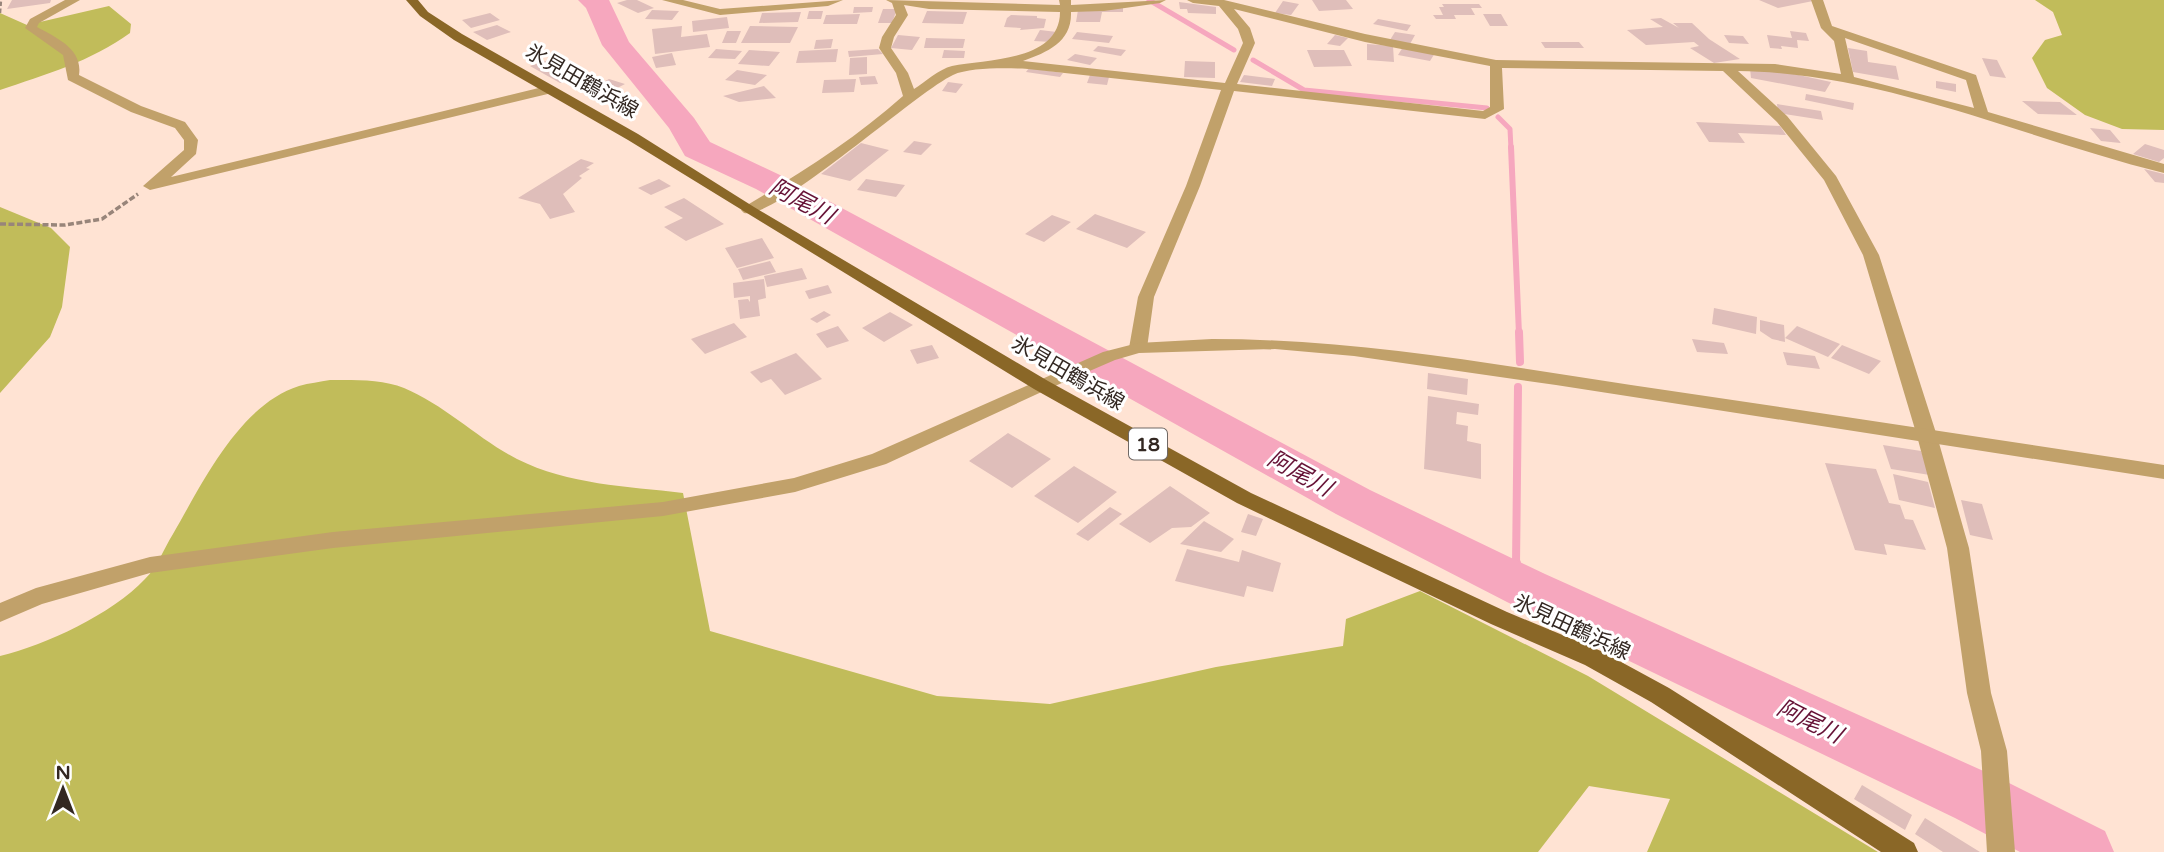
<svg xmlns="http://www.w3.org/2000/svg" width="2164" height="852" viewBox="0 0 2164 852" font-family="'Varela Round','Noto Sans JP',sans-serif">
<rect width="100%" height="100%" fill="#ffe3d3"/>
<!-- forest -->
<path fill="#c1bc5a" d="M2035 0H2164V130L2122 129 2085 115 2047 88 2032 58 2045 40 2062 35 2053 12Z
M109 6 131 24 130 33C92 61 44 75 0 90V13L27 25Z
M0 207 51 228 70 247 62 307 50 337 0 393Z
M330 380C354 380 382 379 404 388 445 405 478 439 517 459 569 485 626 486 683 493L710 631 937 696 1050 704 1216 667 1343 646 1346 619 1420 591 1588 676 1878 852H1647L1670 799 1589 786 1538 852H0V656C46 645 112 614 145 579 157 568 164 548 173 534 202 484 239 405 299 386 309 383 320 382 330 380Z"/>
<g fill="none" stroke-linecap="round" stroke-linejoin="round">
<!-- stream-far3 -->
<path stroke="#f6a7be" stroke-width="5" d="M1149 0 1234 50
M1253 60 1304 90 1487 108
M1498 117 1510 129 1511 149"/>
<!-- stream-far2 -->
<path stroke="#f6a7be" stroke-width="6" d="M1511 147 1519 334"/>
<!-- stream-far1 -->
<path stroke="#f6a7be" stroke-width="8" d="M1519 332 1520 362
M1516 565 1518 387"/>
<!-- stream -->
<path stroke="#f6a7be" stroke-width="10" d="M1516 583V563"/>
<!-- river -->
<path fill="#f6a7be" fill-rule="evenodd" d="M578 0H609L629 42 694 118 710 142 780 175 1370 490 1545 574 1999 778 2105 831 2114 852H2020L1955 818 1507 602 1336 514 756 189 685 156 669 128 602 45 586 8Z"/>
</g>
<!-- building -->
<path fill="#dfbeba" d="M12 0H51L50 3 7 9Z
M627 0H637L654 8 638 13 617 3Z
M1312 0H1346L1353 9 1319 11Z
M1759 0H1812L1813 1 1778 8Z
M1283 1 1299 4 1291 15 1275 13Z
M1179 2 1216 7V14L1188 13 1187 9H1180Z
M1442 4H1479L1482 8H1471L1475 15H1454L1456 19H1436L1433 15H1443L1439 7H1444Z
M1123 5V12H1102L1100 22H1076L1078 10Z
M854 7H873L872 12 853 13Z
M883 9H897L892 23H878Z
M652 10 679 11 672 20 645 19Z
M809 11H823L821 19H807Z
M927 11 967 12 963 24 922 23Z
M801 12 798 22 759 23 762 13Z
M490 13 500 20 471 28 462 20Z
M860 14 857 24H823L826 15Z
M1483 14H1501L1508 26H1490Z
M1011 15 1037 16V18L1046 19 1044 28 1020 30 1021 28 1004 27 1007 18Z
M727 17 729 28 693 32 692 21Z
M1661 18 1679 28 1673 23H1692L1709 39 1740 59 1714 63 1690 48 1699 46 1694 42 1646 45 1627 30 1663 27 1650 19Z
M1378 19 1411 25 1407 31 1373 24Z
M497 25 511 32 487 40 473 32Z
M682 26 681 37 707 34 710 47 655 54 652 29Z
M750 26 798 27 790 43H741Z
M1040 30 1057 32 1052 42 1034 41Z
M727 31H741L736 43H722Z
M1790 31 1806 33 1809 41 1797 40 1798 48 1781 46 1782 49 1770 48 1767 35 1792 38Z
M1077 32 1113 36 1109 43 1072 39Z
M1395 32 1415 35 1410 44 1390 40Z
M898 35 920 37 912 50 891 48Z
M1335 35 1348 38 1340 46 1327 44Z
M1724 35 1743 36 1749 44 1729 43Z
M926 38 965 39 963 48H924Z
M833 39 831 48 814 49 816 40Z
M1541 42H1579L1584 48H1545Z
M1367 44 1393 46 1394 62 1367 60Z
M1098 46 1126 50 1121 56 1093 51Z
M1403 47 1435 53 1430 61 1398 55Z
M1848 48 1867 51 1868 62 1896 66 1899 80 1853 72Z
M716 49 742 51 735 59 708 58Z
M838 49 836 62 796 63 799 51Z
M878 49 883 54 849 57 848 51Z
M749 50 780 52 769 66 738 64Z
M944 50 965 51 964 58H942Z
M1307 50H1344L1352 66 1314 67Z
M672 53 676 65 656 68 652 57Z
M1075 54 1097 58 1090 65 1067 60Z
M558 57 588 74 560 83 530 66Z
M867 57V74L849 75 850 58Z
M1982 58 1997 60 2006 78 1990 76Z
M1185 61 1215 62V78L1184 77Z
M1029 68 1063 73 1060 77 1026 72Z
M1750 68 1794 74 1831 82 1825 92 1751 78Z
M737 70 767 75 755 85 725 80Z
M1090 75 1109 77 1107 85 1087 83Z
M1244 75 1275 79 1272 86 1240 82Z
M875 76 878 84 861 85 859 77Z
M609 79 625 84 600 97 584 92Z
M856 79 854 92 822 93 824 80Z
M1936 81 1956 84V92L1936 88Z
M948 82 963 84 956 93 942 91Z
M764 86 776 98 739 102 723 96Z
M1806 94 1854 103 1853 110 1805 100Z
M2022 101 2060 102 2077 115 2038 114Z
M1777 104 1821 111 1823 120 1778 113Z
M1696 122 1780 126 1786 135 1738 133 1745 143 1709 142Z
M2090 128 2110 130 2121 143 2101 141Z
M914 141 932 144 921 155 903 152Z
M861 143 889 150 850 181 821 174Z
M2145 144 2164 150V158L2159 162 2133 154Z
M581 159 594 163 586 168 590 169 579 176 582 178 563 194 575 212 550 219 540 204 518 198Z
M2144 169 2164 174V183L2155 182Z
M659 179 671 186 651 195 638 188Z
M866 179 905 185 896 197 857 190Z
M684 198 724 224 686 241 664 227 683 218 664 207Z
M1095 214 1146 232 1127 248 1076 229Z
M1052 215 1071 222 1044 242 1025 234Z
M762 238 774 258 737 268 725 248Z
M770 261 776 272 743 280 738 269Z
M802 268 807 279 767 287 764 276Z
M764 279 766 298 758 300 760 316 740 319 738 300 748 299 750 302V296L734 298 733 283Z
M828 285 832 293 809 299 805 291Z
M1714 308 1757 317 1756 334 1712 324Z
M824 311 831 315 817 323 810 319Z
M890 312 913 325 884 342 862 328Z
M1760 320 1784 325 1785 342 1772 339 1760 331Z
M734 323 747 337 705 354 691 339Z
M838 326 849 341 827 348 816 334Z
M1797 326 1840 344 1828 357 1785 338Z
M1692 339 1724 343 1728 354 1697 352Z
M932 345 939 358 917 364 910 350Z
M1842 345 1881 361 1869 374 1831 358Z
M1783 352 1815 356 1820 369 1787 365Z
M796 353 822 379 785 395 771 379 761 383 750 372Z
M1428 373 1468 379 1467 395 1427 389Z
M1428 396 1479 404 1478 415 1457 412 1456 424 1468 426 1467 441 1481 444V479L1424 469Z
M1008 433 1051 459 1012 488 969 461Z
M1883 445 1921 451 1930 475 1891 469Z
M1825 463 1876 469 1889 503 1900 505 1905 519 1913 520 1926 550 1884 544 1887 555 1855 550Z
M1074 466 1117 492 1078 523 1034 496Z
M1893 474 1928 482 1935 508 1899 500Z
M1170 486 1210 513 1191 527 1172 528 1150 543 1119 524Z
M1961 500 1982 504 1993 540 1970 535Z
M1110 507 1122 514 1088 541 1076 534Z
M1248 514 1263 519 1256 536 1241 532Z
M1204 521 1234 539 1221 552 1180 544Z
M1187 549 1239 562 1242 550 1281 563 1273 592 1247 586 1244 597 1175 581Z
M1862 785 1912 815 1905 830 1854 799Z
M1925 818 1980 852H1943L1915 834Z"/>
<g fill="none" stroke-linecap="round" stroke-linejoin="round">
<!-- path-far1 -->
<path stroke="#98857a" stroke-width="2.5" stroke-dasharray="4.5 2.5" stroke-linecap="butt" d="M0 13 1 0"/>
<!-- path -->
<path stroke="#98857a" stroke-width="3.5" stroke-dasharray="6 2.5" stroke-linecap="butt" d="M0 224 65 225 102 219 138 194"/>
<!-- minor -->
<path fill="#c1a16a" fill-rule="evenodd" d="M65 0H80L39 23 37 27C57 38 83 49 79 75L141 106 185 122 198 140 196 154 171 177 551 85 557 89 556 92 150 190 143 186 184 150V140L175 128 131 112 68 80 63 55 25 28 30 19Z
M662 0H683L720 9 843 0 828 6 720 15Z
M886 0 1060 5 1059 0H1071V5L1166 0 1160 3 1104 11 1071 12C1072 42 1048 52 1023 61L1225 83 1243 43 1238 29 1219 6 1193 3 1187 0H1224L1365 34 1496 60 1775 64 1841 74 1834 41 1821 28 1811 0H1823L1832 26 1976 75 1988 112 2164 164V173C2023 138 1885 73 1738 71L1787 116 1836 176 1879 255 1937 436 1969 548 1991 693 2007 751 2015 852H1987L1981 751 1967 693 1947 548 1917 436 1863 255 1824 180 1777 122 1723 71 1502 68 1504 109 1485 119 1234 91 1200 186 1154 297 1147 348 1138 353 1129 348 1138 297 1186 186 1221 90 1028 69C1009 68 970 67 953 75 915 93 774 221 744 213L741 210 744 207C799 174 855 139 903 96L896 73 879 48 882 37 896 15 892 3ZM904 5 929 9 1060 12C1060 62 985 59 952 66 939 69 925 82 914 89L908 73 891 48 894 37 908 15ZM1234 9 1365 42 1490 66V107L1483 111 1237 84 1255 43 1250 28ZM1845 38 1966 80 1974 108 1854 77Z"/>
<!-- tertiary -->
<path fill="#c1a16a" fill-rule="evenodd" d="M1212 339C1353 339 1493 364 1631 385 1809 411 1986 438 2164 465V479L1556 385 1354 356 1275 349 1139 353 1115 360 1048 389 886 464 795 492 663 516 333 548 150 573 42 604 0 622V603L36 588 150 557 333 532 663 502 794 478 872 454 1103 352 1138 343Z"/>
<!-- primary -->
<path fill="#8a6727" fill-rule="evenodd" d="M406 0H418L428 12 462 34 638 134 754 207 1048 381 1251 493 1507 612 1601 651 1669 688 1914 843 1918 852H1881L1651 702 1585 665 1491 624 1237 503 1034 389 628 140 454 40 420 16Z"/>
</g>
<g text-anchor="middle" stroke-width="6" stroke-linejoin="round" paint-order="stroke">
<!-- shield labels -->
<rect fill="#fff" stroke="#706864" stroke-width="2" x="1129" y="428.5" width="38" height="31" rx="5"/>
<g font-size="19" font-weight="bold" fill="#332822">
<text x="1148" y="451">18</text>
</g>
<!-- street labels -->
<g font-size="21" fill="#332822" stroke="#fff">
<text transform="translate(582 81) rotate(30)" y="7">氷見田鶴浜線</text>
<text transform="translate(1068 373) rotate(30)" y="7">氷見田鶴浜線</text>
<text transform="translate(1572 627) rotate(25)" y="7">氷見田鶴浜線</text>
</g>
<!-- water labels -->
<g font-size="23" font-style="italic" fill="#661236" stroke="#fff">
<text transform="translate(802 201) rotate(28)" y="8">阿尾川</text>
<text transform="translate(1300 473) rotate(29)" y="8">阿尾川</text>
<text transform="translate(1810 721) rotate(26)" y="8">阿尾川</text>
</g>
</g>
<!-- north arrow -->
<g transform="translate(63 789)" stroke="#ffffff" stroke-width="5" paint-order="stroke">
<path d="M0-5L12 26L0 18L-12 26Z" fill="#332822"/>
<text y="-10" font-size="19" font-weight="bold" text-anchor="middle" fill="#332822">N</text>
</g>
</svg>
